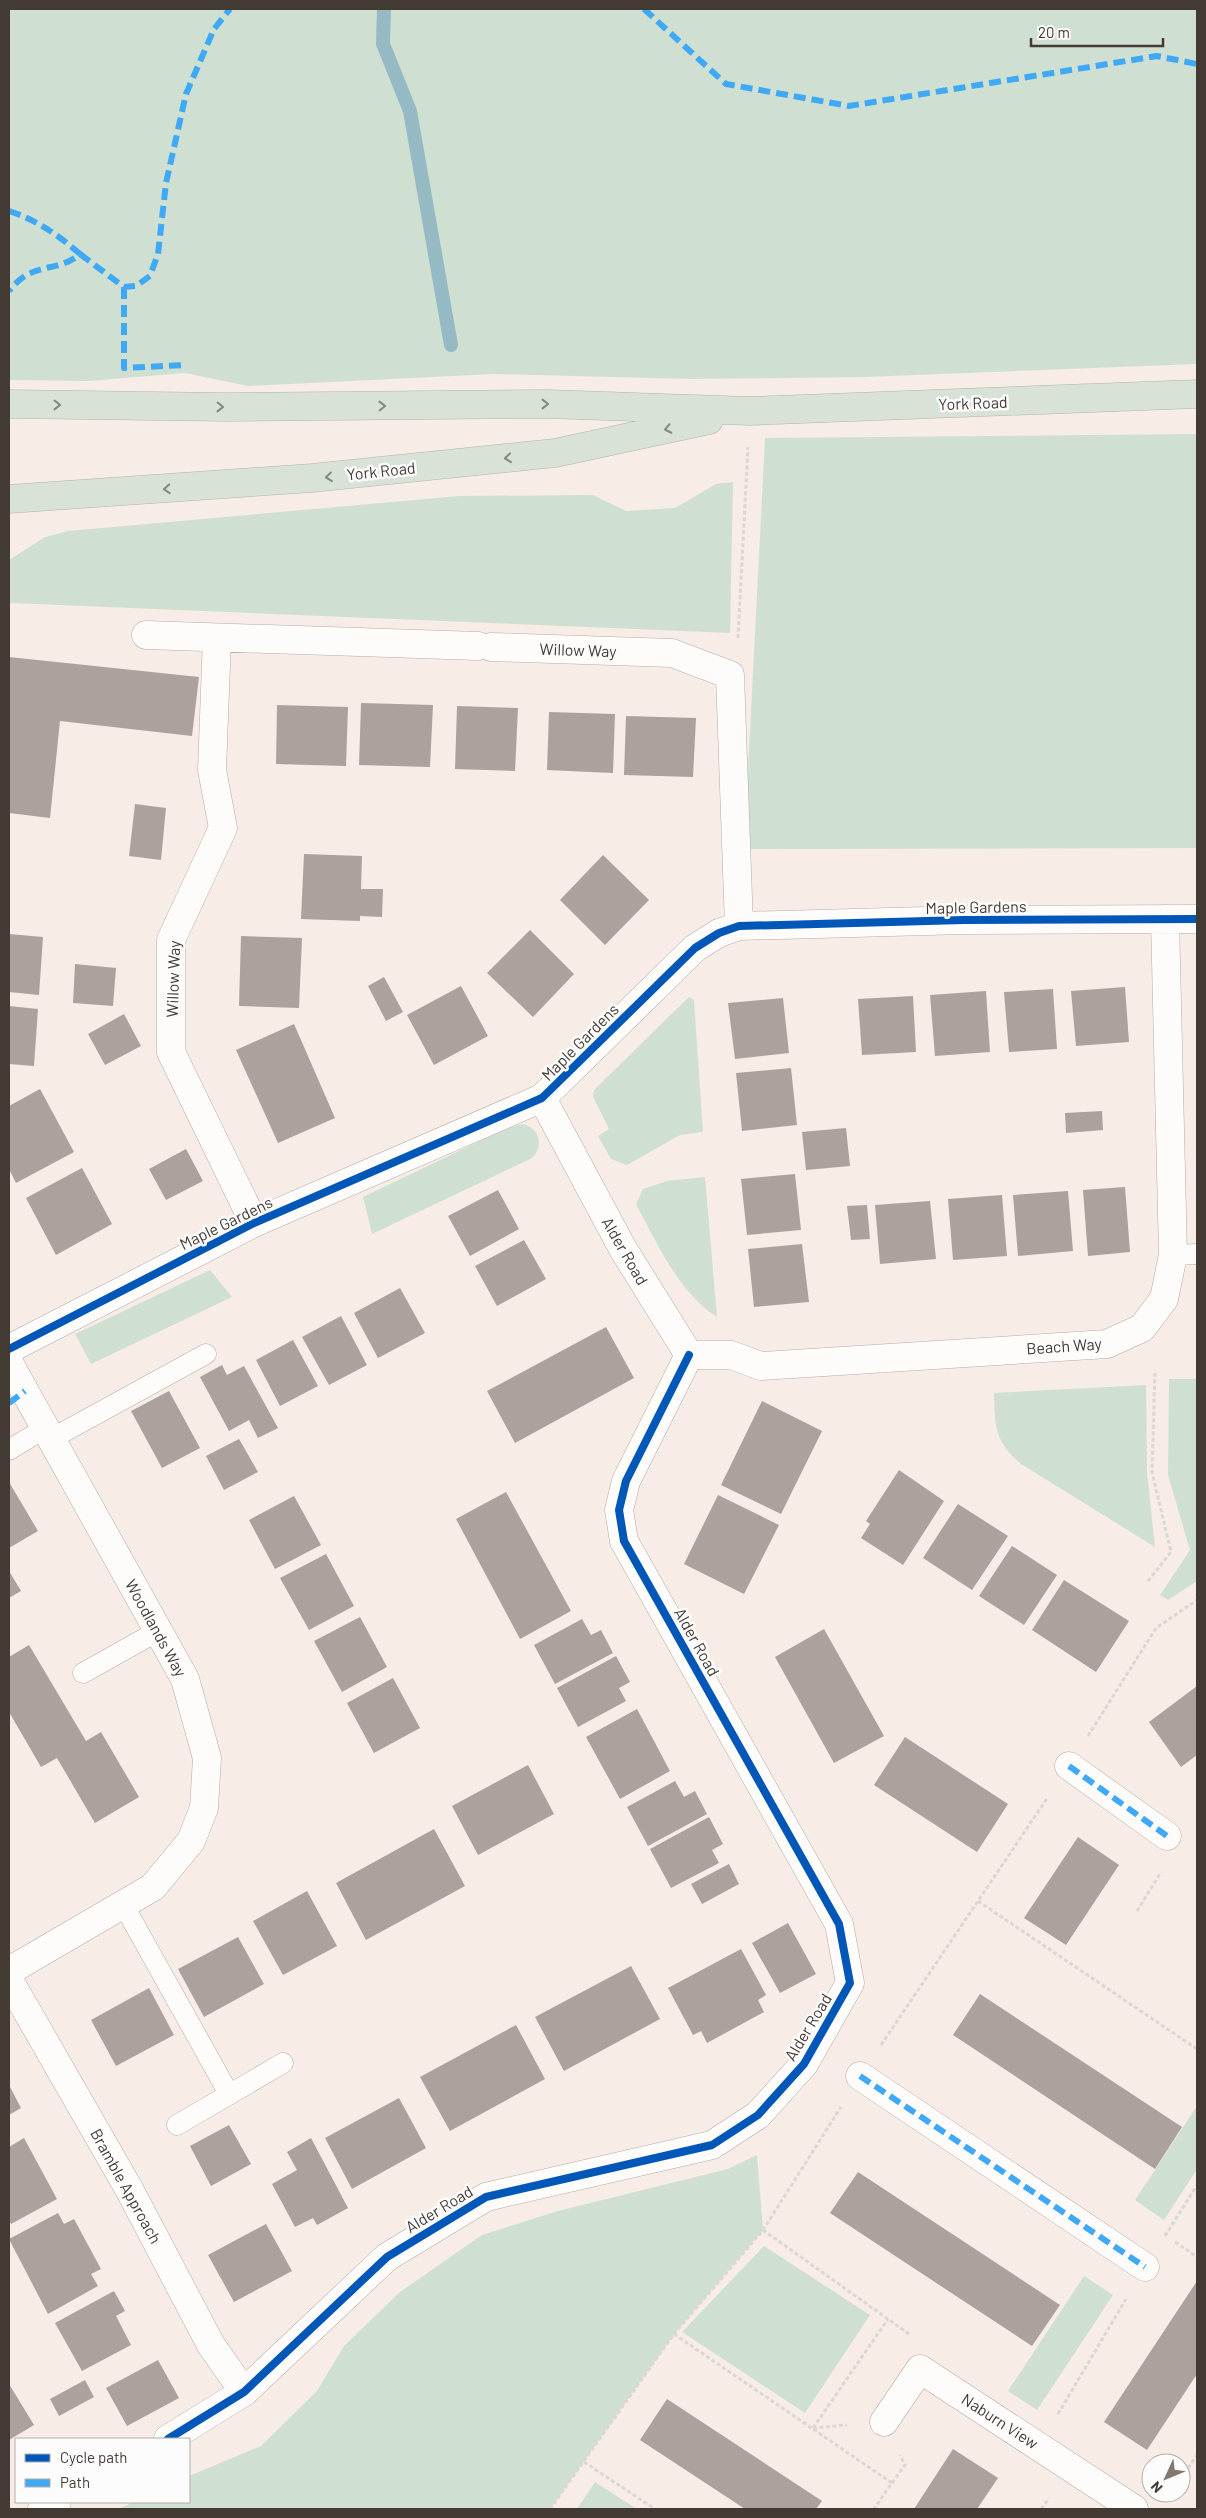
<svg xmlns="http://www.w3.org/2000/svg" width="1206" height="2518" viewBox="0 0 1206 2518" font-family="Barlow,sans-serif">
<rect width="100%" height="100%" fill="#f7ece6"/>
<!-- green -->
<path fill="#cfe0d2" d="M9 9H1197V364L865 377 690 379 494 374 248 386 185 373 89 381 9 380Z
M1197 434V848L744 849 765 438Z
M733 482 730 633 11 603 9 606V560L45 537 68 531 459 496 593 495 626 511 675 508 716 484Z
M689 997 694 1000 703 1132 680 1135 627 1165 611 1159 598 1136 609 1129 593 1097 594 1090Z
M523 1124C540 1128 544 1146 532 1158L372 1234 363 1197 507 1128Z
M705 1177 717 1317C679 1293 657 1243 636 1204L643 1189 667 1181Z
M210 1270 232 1297 91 1364 75 1334Z
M1169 1379H1197V1581L1168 1600 1160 1595 1190 1550 1168 1475Z
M1146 1385 1147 1472 1155 1547 1021 1464C994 1441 995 1426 994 1393Z
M1197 2106V2169L1164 2220 1135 2200Z
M757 2155 763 2230 674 2334 550 2509H118L134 2502H189V2476L261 2446 317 2391 344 2346 400 2292 482 2235 558 2211 728 2169Z
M764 2246 870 2315 805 2413 682 2332Z
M1084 2276 1113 2295 1037 2410 1008 2391Z
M595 2482 637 2509H577Z"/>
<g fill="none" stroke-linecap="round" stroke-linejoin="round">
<!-- stream -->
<path stroke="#95bac4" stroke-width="14" d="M384 9 383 44 410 111 451 345"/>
</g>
<!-- building -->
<path fill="#aba29d" d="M9 657 199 677 192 736 60 721 50 818 9 813Z
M361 703 433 705 430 767 359 765Z
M277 705 348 707 346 766 276 764Z
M457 706 518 708 515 771 455 769Z
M549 712 615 714 613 773 547 770Z
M626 716 696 718 693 777 624 775Z
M135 804 166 808 161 860 129 856Z
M304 854 362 856 361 889H383L382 917 360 916V921L301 919Z
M603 855 649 900 605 945 560 900Z
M530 930 574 974 533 1017 487 973Z
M9 934 43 937 39 995 9 992Z
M241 936 302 938 299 1008 239 1006Z
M75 964 116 968 113 1006 73 1003Z
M384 977 403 1012 386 1021 368 986Z
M461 986 488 1036 434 1065 407 1015Z
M1125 987 1129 1042 1076 1046 1071 991Z
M1053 989 1057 1049 1009 1052 1004 992Z
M986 991 990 1052 935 1056 930 995Z
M913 996 916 1052 862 1055 858 999Z
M783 998 789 1053 735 1059 728 1003Z
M9 1006 38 1009 34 1066 9 1064Z
M124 1014 141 1046 105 1065 88 1034Z
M294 1024 335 1118 278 1143 236 1050Z
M791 1068 797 1125 742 1131 736 1073Z
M40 1089 74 1152 16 1183 9 1169V1106Z
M1102 1111 1103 1130 1066 1133 1065 1113Z
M846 1128 850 1166 806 1170 802 1132Z
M186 1149 203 1181 166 1200 149 1169Z
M82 1168 112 1224 56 1255 26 1198Z
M795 1174 801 1230 747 1235 741 1179Z
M1125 1187 1130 1252 1088 1256 1083 1190Z
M498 1190 519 1229 470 1256 448 1216Z
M1068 1191 1073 1251 1018 1256 1013 1195Z
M1002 1195 1007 1256 953 1260 948 1199Z
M930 1201 936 1259 880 1264 875 1205Z
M867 1205 870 1239 851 1240 847 1206Z
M524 1240 546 1279 497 1306 475 1266Z
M802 1244 809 1302 754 1307 748 1249Z
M400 1288 425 1333 378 1358 354 1313Z
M341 1316 367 1365 329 1385 302 1337Z
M606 1327 634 1378 515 1443 487 1391Z
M293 1340 318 1386 280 1406 256 1360Z
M222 1365 227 1375 244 1366 278 1428 258 1438 249 1420 229 1431 200 1377Z
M169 1391 200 1448 162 1468 131 1411Z
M762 1401 822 1431 781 1514 721 1485Z
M239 1439 258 1472 224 1490 206 1456Z
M899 1470 944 1501 903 1565 861 1538 870 1524 866 1521Z
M9 1482 38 1531 9 1548Z
M506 1492 571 1611 520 1639 456 1519Z
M718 1495 779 1525 744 1594 684 1564Z
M294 1496 321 1545 275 1569 249 1520Z
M958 1504 1008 1536 972 1590 923 1558Z
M1012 1546 1057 1575 1024 1625 979 1596Z
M326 1554 354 1606 309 1630 280 1578Z
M9 1571 21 1591 9 1598Z
M1064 1580 1129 1621 1096 1672 1032 1630Z
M360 1617 387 1667 342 1692 314 1641Z
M582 1619 591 1635 601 1630 613 1653 555 1684 534 1645Z
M824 1629 884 1736 834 1763 775 1657Z
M29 1645 86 1741 101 1732 139 1797 95 1823 57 1758 41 1767 9 1712V1657Z
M616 1656 630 1682 619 1688 626 1701 578 1727 557 1688Z
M393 1678 420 1728 374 1753 347 1703Z
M1197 1686V1755L1181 1767 1149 1722Z
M637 1709 670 1771 620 1799 586 1737Z
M905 1737 1008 1804 977 1852 874 1785Z
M528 1765 554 1814 478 1855 452 1806Z
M675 1781 684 1797 695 1791 707 1814 648 1846 627 1807Z
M709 1817 723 1844 712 1850 719 1863 671 1888 650 1849Z
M434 1829 465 1886 366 1940 336 1883Z
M1078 1837 1119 1865 1066 1945 1024 1918Z
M729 1864 739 1884 702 1904 691 1884Z
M307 1891 337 1946 283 1975 253 1921Z
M788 1923 816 1974 780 1993 752 1943Z
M238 1937 264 1984 204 2017 178 1969Z
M741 1949 766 1995 758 2000 764 2012 707 2043 701 2031 693 2035 668 1988Z
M631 1966 660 2019 564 2071 535 2017Z
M149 1988 174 2035 116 2066 91 2020Z
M980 1994 1182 2127 1155 2169 953 2035Z
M516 2025 545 2079 450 2131 420 2077Z
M9 2085 21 2108 9 2115Z
M399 2098 426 2148 352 2189 325 2138Z
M229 2125 251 2164 211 2186 190 2146Z
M24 2138 57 2199 11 2224 9 2220V2147Z
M311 2138 348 2208 317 2225 313 2218 295 2227 272 2184 297 2170 287 2152Z
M858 2172 1060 2305 1032 2346 830 2213Z
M58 2213 64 2224 74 2219 101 2269 91 2274 98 2286 48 2314 9 2239Z
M266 2224 292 2271 234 2302 208 2255Z
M1197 2281V2374L1147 2450 1104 2422Z
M114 2291 125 2311 116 2316 131 2345 82 2371 55 2323Z
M158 2360 179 2398 127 2426 106 2388Z
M85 2380 94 2397 59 2416 50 2399Z
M9 2384 34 2425 9 2440Z
M667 2399 822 2501 816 2509H745L640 2440Z
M953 2449 998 2478 977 2509H914Z"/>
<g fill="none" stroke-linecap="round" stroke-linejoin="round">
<defs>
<path id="lane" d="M1173 1255 1197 1254
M51 1439 206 1354
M9 1450 45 1428
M83 1673 158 1631
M123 1904 229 2094
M177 2125 283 2063"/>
<path id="street" d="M146 635 478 646
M217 638 212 770 223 828 171 940V1052L254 1223
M491 647 672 653 730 675 739 926
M542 1098 623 1249 689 1355
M9 1349 254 1223 542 1098 695 948 719 933 739 926 964 920 1197 919
M689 1355H731L761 1366 1107 1344 1142 1328 1164 1299 1173 1255 1165 919
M9 1363 185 1679 207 1758 204 1808 191 1841 153 1887 9 1971
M1069 1766 1167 1836
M9 1980 129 2189 211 2345 244 2392
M860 2076 1145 2267
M884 2422 920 2369 1134 2509
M168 2439 244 2392 387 2257 486 2197 712 2145 758 2115 804 2064 850 1983 839 1924 624 1541 619 1510 626 1481 689 1355
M42 2509 57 2502"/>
<path id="highway" d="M9 404 225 407 548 404 750 411 1197 394
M9 499 312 478 555 453 709 420"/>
</defs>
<!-- lane casing -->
<use href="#lane" stroke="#b5aca6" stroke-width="21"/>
<!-- street casing -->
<use href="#street" stroke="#b5aca6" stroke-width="29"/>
<!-- highway casing -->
<use href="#highway" stroke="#aeb6a7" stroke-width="29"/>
<!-- path -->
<path stroke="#dad7d5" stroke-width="3" stroke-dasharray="4 2.5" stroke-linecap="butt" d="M738 638 748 447
M1148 1581 1171 1552 1152 1472 1155 1370
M1088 1736 1156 1628 1197 1600
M978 1901 1197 2049
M1137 1911 1161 1872
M881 2045 1048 1797
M763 2230 909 2334
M1165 2236 1197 2185
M1175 2242 1197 2257
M674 2334 892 2483 874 2509
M1058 2414 1126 2299
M813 2428 847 2425
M813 2428 888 2319
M584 2462 655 2509
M1181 2479 1197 2455
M892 2483 905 2465 900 2455
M169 2502 173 2509
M550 2509 674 2334 763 2230 841 2107
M1041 2509 1049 2498"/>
<!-- lane -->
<use href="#lane" stroke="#fefcfb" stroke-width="20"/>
<!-- street -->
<use href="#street" stroke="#fefcfb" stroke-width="28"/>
<!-- highway -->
<use href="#highway" stroke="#d8e2d7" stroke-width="28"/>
<!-- quiet -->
<path stroke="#3fa9f5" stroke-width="6" stroke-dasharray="12 6" stroke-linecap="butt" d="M644 9 726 84 849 106 1157 56 1197 64
M9 211C37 220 58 235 80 254 56 274 33 260 9 291
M80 254 124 287 136 286 150 276 158 254 166 183 186 94 214 29 230 9
M124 287V368L185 365
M9 1403 25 1391
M1069 1766 1167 1836
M860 2076 1145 2267"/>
<defs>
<path id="cycleway" d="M9 1349 254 1223 542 1098 695 948 719 933 739 926 964 920 1197 919
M168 2439 244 2392 387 2257 486 2197 712 2145 758 2115 804 2064 850 1983 839 1924 624 1541 619 1510 626 1481 689 1355"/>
</defs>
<!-- cycleway casing -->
<use href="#cycleway" stroke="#fcfcfc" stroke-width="11"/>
<!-- cycleway -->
<use href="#cycleway" stroke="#0057b8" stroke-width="8"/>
</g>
<!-- one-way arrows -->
<defs><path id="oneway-chevron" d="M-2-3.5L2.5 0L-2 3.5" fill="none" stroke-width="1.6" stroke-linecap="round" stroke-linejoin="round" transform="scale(1.25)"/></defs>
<g stroke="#86867d">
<use href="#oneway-chevron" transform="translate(545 404)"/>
<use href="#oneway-chevron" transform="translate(57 405) rotate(1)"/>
<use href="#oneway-chevron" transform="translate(382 406) rotate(-1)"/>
<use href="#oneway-chevron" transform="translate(220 407) rotate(1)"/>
<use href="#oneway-chevron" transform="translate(668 429) rotate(168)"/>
<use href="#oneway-chevron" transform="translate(508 458) rotate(174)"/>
<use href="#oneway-chevron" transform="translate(329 477) rotate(174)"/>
<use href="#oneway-chevron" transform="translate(167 489) rotate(176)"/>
</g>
<g text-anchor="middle" stroke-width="5" stroke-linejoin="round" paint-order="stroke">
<!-- street labels -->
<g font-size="16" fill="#433a34" stroke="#fcfcfc">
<text transform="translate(973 403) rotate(-2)" y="6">York Road</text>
<text transform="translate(381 471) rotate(-6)" y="6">York Road</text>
<text transform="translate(578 650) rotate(2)" y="6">Willow Way</text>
<text transform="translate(976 907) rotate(-1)" y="6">Maple Gardens</text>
<text transform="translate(173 979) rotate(-88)" y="6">Willow Way</text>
<text transform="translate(580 1042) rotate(-45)" y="6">Maple Gardens</text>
<text transform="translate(226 1223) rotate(-26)" y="6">Maple Gardens</text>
<text transform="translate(625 1251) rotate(60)" y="6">Alder Road</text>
<text transform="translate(1064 1346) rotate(-4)" y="6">Beach Way</text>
<text transform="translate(156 1628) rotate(61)" y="6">Woodlands Way</text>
<text transform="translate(697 1642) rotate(61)" y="6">Alder Road</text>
<text transform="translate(808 2027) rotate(-59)" y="6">Alder Road</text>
<text transform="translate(126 2186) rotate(61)" y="6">Bramble Approach</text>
<text transform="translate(439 2209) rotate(-31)" y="6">Alder Road</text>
<text transform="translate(1000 2421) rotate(33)" y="6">Naburn View</text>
</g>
</g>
<!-- border -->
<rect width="1206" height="2518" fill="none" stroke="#433a34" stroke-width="20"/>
<!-- legend -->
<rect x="15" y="2438" width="175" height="65" fill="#fcfcfc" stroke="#b2aeac"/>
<rect x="25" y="2454" width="25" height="8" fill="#0057b8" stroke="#b2aeac"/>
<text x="60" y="2463" font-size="15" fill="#433a34">Cycle path</text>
<rect x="25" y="2479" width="25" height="8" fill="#3fa9f5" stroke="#b2aeac"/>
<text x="60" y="2488" font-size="15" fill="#433a34">Path</text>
<!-- north arrow -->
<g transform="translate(1166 2478) rotate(226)"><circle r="24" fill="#fcfcfc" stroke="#b2aeac"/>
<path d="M0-4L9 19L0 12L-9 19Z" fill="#827872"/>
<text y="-8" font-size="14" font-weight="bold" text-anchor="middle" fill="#433a34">N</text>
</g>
<!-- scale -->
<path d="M1031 38v8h132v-8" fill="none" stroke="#433a34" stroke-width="2.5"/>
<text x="1038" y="38" font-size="15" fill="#433a34" stroke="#fcfcfc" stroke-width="4" paint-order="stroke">20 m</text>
</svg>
